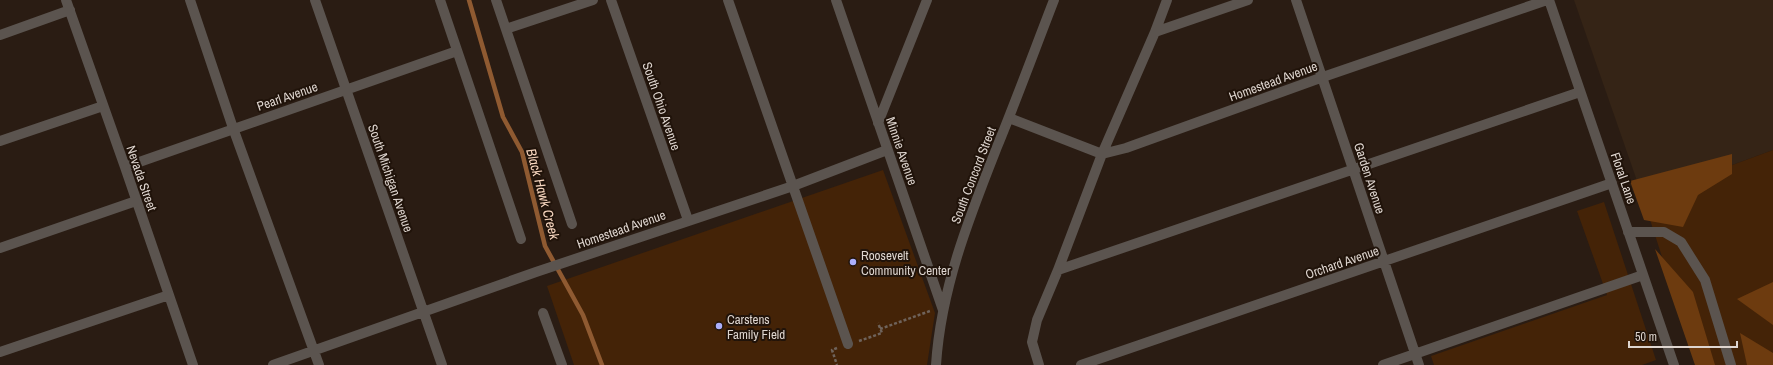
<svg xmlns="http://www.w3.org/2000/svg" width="1773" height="365" viewBox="0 0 1773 365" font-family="'Archivo Narrow',sans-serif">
<rect width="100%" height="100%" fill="#2a1c13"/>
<!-- built -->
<path fill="#352416" d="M1574 0H1773V150L1643 198Z"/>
<!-- green -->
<path fill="#442307" d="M1773 150V365H1697L1643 198Z
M883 170 935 313 927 365H574L547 286Z
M1604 202 1656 360 1642 365H1434L1431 356 1607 295 1577 211Z"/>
<!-- forest -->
<path fill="#6d3b0f" d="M1732 154V174L1698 195 1683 227 1644 220 1630 181Z
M1655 249 1693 292 1715 365H1695Z
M1773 282V325L1737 299Z
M1740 333 1773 353V365H1747Z"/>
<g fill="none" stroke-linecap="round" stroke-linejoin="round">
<!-- stream -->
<path stroke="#8f5a31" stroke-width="4.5" d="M469 0 503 117 522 152 545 246 583 315 602 365"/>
<!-- path -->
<path stroke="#6f635b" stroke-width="2.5" stroke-dasharray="3 2" stroke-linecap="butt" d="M880 329 930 311
M859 341 882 333 878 323
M837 348 832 350 837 365"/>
<!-- minor -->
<path stroke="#5b544f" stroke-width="10" d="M66 0 125 167 193 365
M190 0 233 128 319 365
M315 0 442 365
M440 0 521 239
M496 0 572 224
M611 0 688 220
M728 0 848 344
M836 0 943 310
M1296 0 1419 365
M1549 0 1674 365
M506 29 593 0
M1155 32 1248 0
M0 35 70 10
M1009 118 1102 154 1126 148 1323 77 1547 0
M878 123 927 0
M0 141 103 106
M125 167 457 51
M1628 232H1664L1681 242 1705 280 1731 365
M0 248 136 201
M1058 270 1102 154 1155 32 1167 0
M543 313 562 365
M0 352 169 295
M273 365 536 272 793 186 887 150
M936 365C941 288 969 218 997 147 1017 98 1035 49 1054 0
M1039 365 1032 342 1037 320 1058 270 1580 92
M1081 365 1612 183
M1383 365 1643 275"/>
</g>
<!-- markers -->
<g fill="#acaffb" stroke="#20130a" stroke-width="1.5">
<circle cx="853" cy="262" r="4"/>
<circle cx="719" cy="326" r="4"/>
</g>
<g text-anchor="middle" stroke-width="4" stroke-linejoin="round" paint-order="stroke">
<!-- street labels -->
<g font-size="13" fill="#ded5cf" stroke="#20130a">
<text transform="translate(1273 81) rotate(-20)" y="5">Homestead Avenue</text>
<text transform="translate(287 96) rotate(-19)" y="5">Pearl Avenue</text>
<text transform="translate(662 106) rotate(71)" y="5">South Ohio Avenue</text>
<text transform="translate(902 151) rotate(71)" y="5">Minnie Avenue</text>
<text transform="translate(973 175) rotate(-69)" y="5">South Concord Street</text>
<text transform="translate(142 178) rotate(71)" y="5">Nevada Street</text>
<text transform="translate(391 178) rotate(71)" y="5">South Michigan Avenue</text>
<text transform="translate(1370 178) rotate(72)" y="5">Garden Avenue</text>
<text transform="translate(1624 178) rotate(71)" y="5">Floral Lane</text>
<text transform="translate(621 229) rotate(-19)" y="5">Homestead Avenue</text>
<text transform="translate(1342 262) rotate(-19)" y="5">Orchard Avenue</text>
</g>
<!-- poi labels -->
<g font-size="13" fill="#ded5cf" stroke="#20130a" text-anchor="start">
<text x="861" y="260">Roosevelt<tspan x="861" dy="15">Community Center</tspan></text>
<text x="727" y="324">Carstens<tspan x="727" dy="15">Family Field</tspan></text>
</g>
<!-- water labels -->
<g font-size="14" font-style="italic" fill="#f6d5be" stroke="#20130a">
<text transform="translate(543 194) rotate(75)" y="5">Black Hawk Creek</text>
</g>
</g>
<!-- scale -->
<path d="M1629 341v6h108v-6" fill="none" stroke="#ded5cf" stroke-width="2"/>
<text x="1635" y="341" font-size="12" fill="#ded5cf" stroke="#20130a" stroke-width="3" paint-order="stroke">50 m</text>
</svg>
